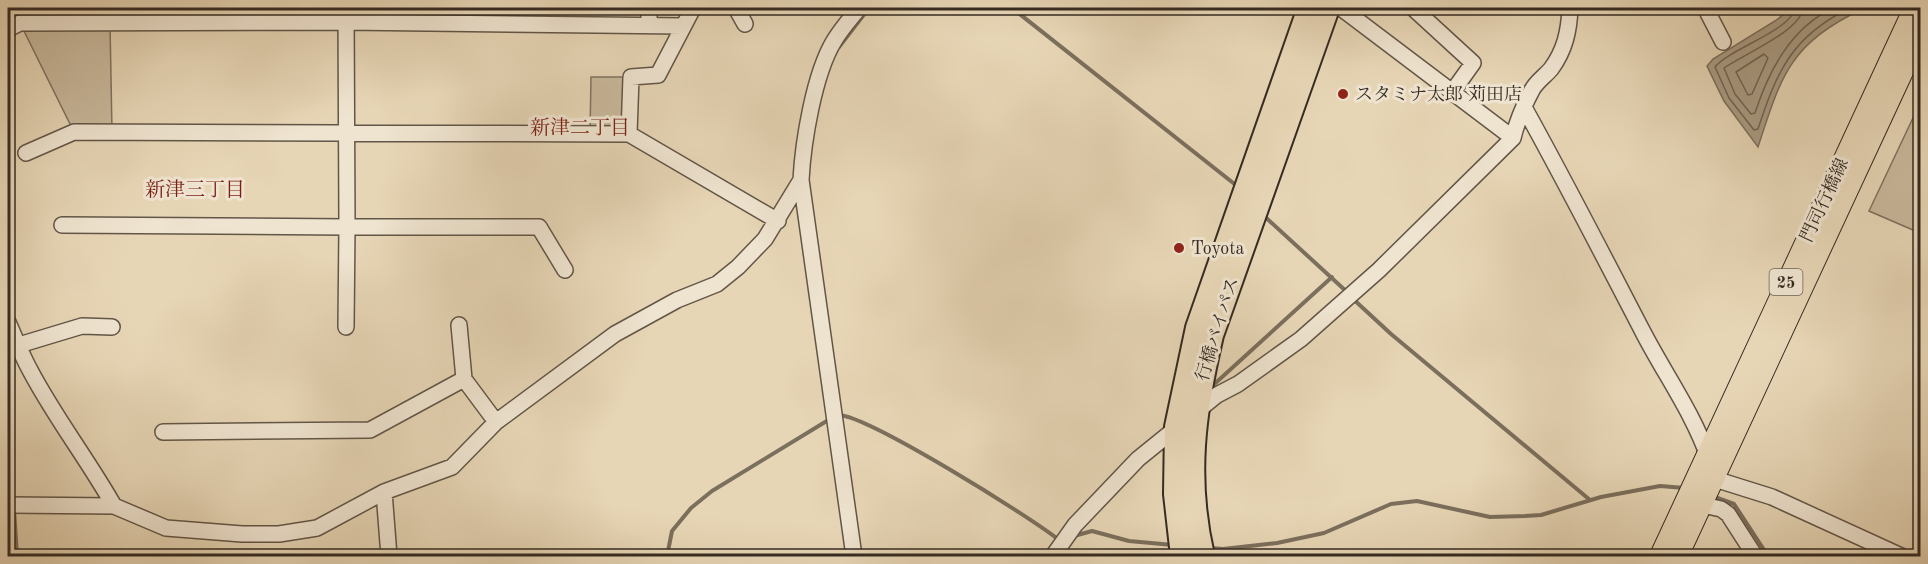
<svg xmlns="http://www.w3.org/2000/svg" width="1928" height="564" viewBox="0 0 1928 564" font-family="'Old Standard TT','Noto Serif JP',serif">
<rect width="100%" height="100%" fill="#e7d6b6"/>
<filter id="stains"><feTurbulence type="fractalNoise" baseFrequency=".00333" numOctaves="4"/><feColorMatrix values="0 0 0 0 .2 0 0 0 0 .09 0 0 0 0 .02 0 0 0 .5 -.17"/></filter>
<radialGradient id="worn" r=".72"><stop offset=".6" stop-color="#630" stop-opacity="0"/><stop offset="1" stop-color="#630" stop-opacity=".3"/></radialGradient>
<!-- green -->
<path fill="#c9b99d" stroke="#7f7260" stroke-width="1.5" d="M20 23H110L112 132H74Z
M591 77H631L629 134H590Z
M1920 103V233L1869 211Z"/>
<!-- water -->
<path fill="#aa9c84" stroke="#7b6f5d" stroke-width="1.5" d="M1792 8H1864C1790 44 1782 73 1758 147L1724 101 1707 66 1713 59 1775 21Z"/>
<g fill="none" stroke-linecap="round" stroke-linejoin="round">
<!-- shore -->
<path stroke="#706454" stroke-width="1.5" d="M1795 8C1792 30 1729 49 1715 67L1729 98 1754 130 1758 129C1777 71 1792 36 1850 8
M1803 8C1801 31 1742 55 1724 68L1735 94 1751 114 1755 113C1769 70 1791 28 1833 8
M1764 54 1768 58 1752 94 1748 95 1736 72Z"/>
<!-- stream -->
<path stroke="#7b6f5d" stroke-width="4" d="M1012 8 1237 186
M839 47 869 8
M1262 214 1347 292
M1352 298 1391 334 1590 500
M1210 388 1332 277
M839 415C870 417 1029 516 1059 540
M1712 496 1734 504 1768 556
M14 509 17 556
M1074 536 1092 531 1129 541 1173 545
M1210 548 1223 549 1277 543 1324 533 1391 504 1417 501 1490 517 1525 516 1541 515 1601 497 1660 486 1685 488
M215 555V556
M667 556 672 531 691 508 712 491 830 419"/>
<defs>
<path id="minor" d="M346 8 347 227H539L565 270
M736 8 745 24
M1341 8 1513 138
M1413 8 1473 63 1453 91
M1708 8V13L1723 42
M649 25V8
M8 29 20 23 346 22 683 26
M1525 109C1566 183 1605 259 1644 334 1666 376 1694 415 1709 459
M629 134 631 77 658 75 693 8
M26 153 74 132 629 134 778 221
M62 225 347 227 346 327
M8 322C15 338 22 356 31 372 56 419 88 460 114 506
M459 325 464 379 496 422
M10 345H19L82 326 112 327
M163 432 370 430 464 379
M1705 476 1772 497 1901 556
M384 492 389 556
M1694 503 1721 509 1728 514 1755 556
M8 505 114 506 166 528 242 534H279L317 528 384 492 452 467 496 422 615 334 677 300 717 284 738 267 765 239 801 180
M854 556 801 180C803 142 814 74 834 41 841 29 851 18 859 8
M1053 556 1075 525 1138 459 1217 395 1238 384 1301 339 1379 270 1513 138C1517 121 1524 105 1532 90 1536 82 1545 76 1551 69 1565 50 1569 31 1570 8"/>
<path id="major" d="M1660 556 1914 8
M1678 556 1920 35"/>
<path id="highway" d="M1182 556 1175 494 1176 427 1197 328 1309 8
M1203 556C1185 478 1194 412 1212 335L1328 8"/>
</defs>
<!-- minor casing -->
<use href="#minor" stroke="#625648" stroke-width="18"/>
<!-- major casing -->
<use href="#major" stroke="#352b23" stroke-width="22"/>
<!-- highway casing -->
<use href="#highway" stroke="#352b23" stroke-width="26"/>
<!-- minor -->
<use href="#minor" stroke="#efe4d0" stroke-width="15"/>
<!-- major -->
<use href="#major" stroke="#e7d6b6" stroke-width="20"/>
<!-- highway -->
<use href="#highway" stroke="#e7d6b6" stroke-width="22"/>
</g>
<!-- markers -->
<g fill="#8f2418" stroke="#efe4d0" stroke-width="2">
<circle cx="1343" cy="94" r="6"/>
<circle cx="1179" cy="248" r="6"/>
</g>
<g text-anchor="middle" stroke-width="6" stroke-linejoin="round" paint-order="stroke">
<!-- shield labels -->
<rect fill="#efe4d0" stroke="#6d6257" stroke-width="1.5" x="1769.5" y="269" width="33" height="26" rx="4.5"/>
<g font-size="16" font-weight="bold" fill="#352b23">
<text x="1786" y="288">25</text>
</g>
<!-- poi labels -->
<g font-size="18" fill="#352b23" stroke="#efe4d0" text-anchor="start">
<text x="1355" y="100">スタミナ太郎 苅田店</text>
<text x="1191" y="254">Toyota</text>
</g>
<!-- street labels -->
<g font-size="18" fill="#352b23" stroke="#efe4d0">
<text transform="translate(1824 200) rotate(-65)" y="6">門司行橋線</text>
<text transform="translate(1217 329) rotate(-73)" y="6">行橋バイパス</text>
</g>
<!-- neighbourhood labels -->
<g font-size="20" fill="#7a1f14" stroke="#efe4d0">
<text x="580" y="134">新津二丁目</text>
<text x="195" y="196">新津三丁目</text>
</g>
</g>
<!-- margin -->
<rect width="1928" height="564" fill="none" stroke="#e7d6b6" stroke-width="30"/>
<rect x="9" y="9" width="1910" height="546" fill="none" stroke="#352b23" stroke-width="3"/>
<rect x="15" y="15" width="1898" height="534" fill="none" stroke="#352b23" stroke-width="1.5"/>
<rect width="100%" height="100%" filter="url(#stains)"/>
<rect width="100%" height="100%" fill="url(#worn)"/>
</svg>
